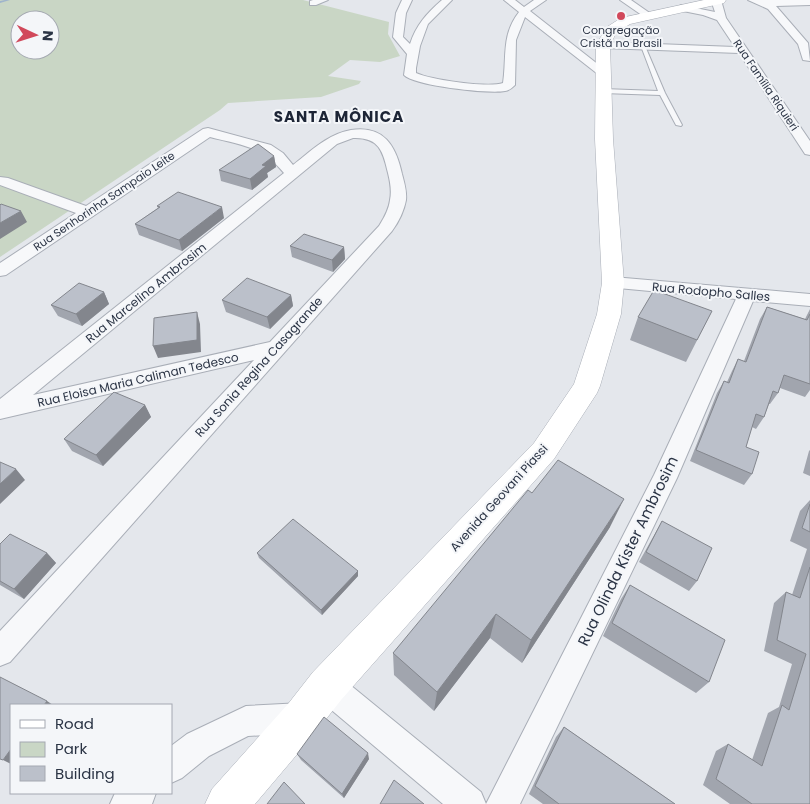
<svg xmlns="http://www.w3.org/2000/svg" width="810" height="804" viewBox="0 0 810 804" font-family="Poppins,sans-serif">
<rect width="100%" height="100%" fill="#e4e7ec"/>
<!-- green -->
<path fill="#c9d6c5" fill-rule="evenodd" d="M0 0H303L389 22 388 34 400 56 380 62 350 60 328 76 361 81 359 84 321 97 228 103 220 110 0 257ZM20 20H50V50H20Z"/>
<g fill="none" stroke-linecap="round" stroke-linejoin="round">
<!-- stream -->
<path fill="#9fb4cc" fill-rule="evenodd" d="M5 0H10L0 3V1Z"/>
<defs>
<path id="service" d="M643 45 645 46 665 93 682 125 681 126 676 125 660 95 603 93 600 91 603 89 658 91 641 46Z"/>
<path id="minor" d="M313 0H328L316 5H310V1Z
M402 0H412L406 13 403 37 410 44C416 25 427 13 442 0H452L428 24 420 46 416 68V73C431 80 488 88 503 83 507 57 501 35 519 12L504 0H515L524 7 534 0H546L530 11 609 73 607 75H599L525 17 516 40 515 85C512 88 510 90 505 91 489 94 415 86 404 75L407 54 393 37 396 13Z
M620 0H631L654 16 652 18H646Z
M711 0H721L726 18 810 141V155L805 154 739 53 603 48 598 45 603 42 735 47 717 20 703 15 678 10 676 8 681 5 715 12Z
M748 0H810V5L776 6 808 43 810 61 803 60 798 44 768 9Z
M208 128 271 145 283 153 293 165C311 151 328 134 351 130 384 125 396 146 402 174 404 182 407 191 406 200 404 211 398 223 392 231L10 662 0 666V631L254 360 0 419V399L284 173C262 146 241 145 210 137L6 275 0 276V263L76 213 0 185V177L8 178 86 206 203 129ZM353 138C379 137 383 151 388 173 390 181 392 191 390 200 389 209 384 218 379 226L270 342 33 395 337 144Z
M613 277 810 294V306L753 301 677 478 520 804H486L654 475 736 299 607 287 604 283 607 279Z
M327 671 338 675 481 792 486 804H443L316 697 312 686 316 675Z
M302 703 313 707 317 718 313 729 302 733 248 736 209 756 182 778 171 783V746L187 734 246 706Z
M115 793H156L152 804H110Z"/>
<path id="secondary" d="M704 0H726L724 3 630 24 616 33 610 45 613 139 624 283 621 314 600 386 597 393 554 459 341 700 316 732 255 804H205L212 789 288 704 313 672 534 443 574 384 597 314 602 283 595 139 596 45 607 27 621 18Z"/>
</defs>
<!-- service casing -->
<use href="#service" stroke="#a9aeb7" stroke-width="2"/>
<!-- minor casing -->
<use href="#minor" stroke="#a9aeb7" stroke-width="2"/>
<!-- secondary casing -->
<use href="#secondary" stroke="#a9aeb7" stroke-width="1"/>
<!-- service -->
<use href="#service" fill="#f7f8fa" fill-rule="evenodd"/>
<!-- minor -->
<use href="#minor" fill="#f7f8fa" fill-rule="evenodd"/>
<!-- secondary -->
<use href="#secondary" fill="#fff" fill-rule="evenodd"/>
</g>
<!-- wall -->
<path fill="#a1a5ae" d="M274 156 276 167 267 173 268 177 252 190 221 181 219 170Z
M157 206 224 218 182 251 139 235 135 224 158 208Z
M290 246 344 247 345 259 333 272 292 257Z
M104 292 109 304 82 326 58 316 51 305Z
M291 295 293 306 270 329 226 312 222 300Z
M767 307 805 319 810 309V390L805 397 780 388 778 393 770 404H769L764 417 756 429 752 427 746 447 752 474 744 485 690 461 717 393 724 381 727 382 732 371 738 359 744 361 760 319Z
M712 311 686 362 630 340 638 317Z
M145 405 151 417 103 466 72 451 64 439Z
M810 450V476L803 473 809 451Z
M532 493 610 527 522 663 490 638 434 711 394 675 393 653Z
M810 500V804H730L703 785 716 751 728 744 752 760 768 713 779 707 792 664 764 651 774 603 786 592 792 595 807 549 790 541 800 511Z
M662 521 697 581 689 591 639 562Z
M0 544 47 553 56 563 24 599 0 585Z
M257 553 358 571V576L322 615 259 558Z
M630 585 709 682 696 693 603 636 621 599Z
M564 727 675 804H543L529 794 556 737Z
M297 754 369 759 344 798 301 760Z"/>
<!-- shaded-wall -->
<path fill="#83868d" d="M274 156 276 167 267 173 268 177 252 190 250 179 262 165Z
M222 207 224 218 182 251 179 240Z
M21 211 27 222 0 239V223Z
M344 247 345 259 333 272 332 260Z
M104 292 109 304 82 326 76 314Z
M291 295 293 306 270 329 267 317Z
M197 312 200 324 201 352 158 358 153 346Z
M145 405 151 417 103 466 96 455Z
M16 469 25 480 0 504V484Z
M624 499 610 527 522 663 531 640Z
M47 553 56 563 24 599 14 589Z
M358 571V576L322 615 321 610Z
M496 614 490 638 434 711 437 692Z
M47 701 53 705H44Z
M11 749V764L3 760Z
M368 753 369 759 344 798 342 794Z"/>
<!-- building -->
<path fill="#bbc0ca" stroke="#83868d" d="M258 144 274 156 262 165 266 166 250 179 219 170Z
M178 192 222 207 179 240 135 224 160 207 157 206Z
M1 204 21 211 0 223V205Z
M304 234 344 247 332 260 290 246Z
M247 278 291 295 267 317 222 300Z
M79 283 104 292 76 314 51 305Z
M654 290 712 311 697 340 638 317Z
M767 307 807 320 810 314V384L784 375 778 393 773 391 764 417 756 414 746 447 759 452 752 474 696 450 724 381 729 383 738 359 746 362Z
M197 312V340L153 346 154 318Z
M114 392 145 405 96 455 64 439Z
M558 460 624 499 531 640 496 614 437 692 393 653 528 490 532 493Z
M0 462 16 469 0 484Z
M810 504V532L802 528Z
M293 519 358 571 321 610 257 553Z
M662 521 712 548 697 581 646 552Z
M10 534 47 553 14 589 0 581V544Z
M810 567V804H752L716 779 728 744 762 766 782 705 789 710 806 654 777 640 786 592 800 598Z
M630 585 725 640 709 682 612 623Z
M0 677 47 701 44 705H11V749L3 760 0 759Z
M324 717 368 753 342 794 297 754Z
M564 727 675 804H559L535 786Z
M394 780 424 804H380Z
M284 782 305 804H267Z"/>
<!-- markers -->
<circle fill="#d1495b" stroke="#f4f6f9" stroke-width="2" cx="621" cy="16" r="5"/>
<g text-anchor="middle" stroke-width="4" stroke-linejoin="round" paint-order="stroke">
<!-- far-poi labels -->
<g font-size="11" fill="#2b3445" stroke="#f4f6f9">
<text x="621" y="34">Congregação<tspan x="621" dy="13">Cristã no Brasil</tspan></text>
</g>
<!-- far-street labels -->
<g font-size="11" fill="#2b3445" stroke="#f4f6f9">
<text transform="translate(766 85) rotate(56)" y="4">Rua Família Riquieri</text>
<text transform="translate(104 201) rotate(-34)" y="4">Rua Senhorinha Sampaio Leite</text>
</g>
<!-- street labels -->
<g font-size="12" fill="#2b3445" stroke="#f4f6f9">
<text transform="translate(711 292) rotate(5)" y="4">Rua Rodopho Salles</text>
<text transform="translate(146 293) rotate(-39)" y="4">Rua Marcelino Ambrosim</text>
<text transform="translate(259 367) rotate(-48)" y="4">Rua Sonia Regina Casagrande</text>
<text transform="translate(138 380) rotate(-13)" y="4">Rua Eloisa Maria Caliman Tedesco</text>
<text transform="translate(499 498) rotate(-48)" y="4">Avenida Geovani Piassi</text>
</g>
<!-- far-district labels -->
<g font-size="15" font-weight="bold" letter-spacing="1" fill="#1d2536" stroke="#f4f6f9">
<text x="339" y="122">SANTA MÔNICA</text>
</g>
<!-- near-street labels -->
<g font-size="15" fill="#2b3445" stroke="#f4f6f9">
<text transform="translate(628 551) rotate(-64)" y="5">Rua Olinda Kister Ambrosim</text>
</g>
</g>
<!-- legend -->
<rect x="10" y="704" width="162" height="90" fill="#f4f6f9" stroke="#a4a8b1"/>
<rect x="20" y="720" width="25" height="8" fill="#ffffff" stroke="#a4a8b1"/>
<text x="55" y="729" font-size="15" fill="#2b3445">Road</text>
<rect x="20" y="742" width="25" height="15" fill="#c9d6c5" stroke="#a4a8b1"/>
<text x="55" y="754" font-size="15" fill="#2b3445">Park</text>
<rect x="20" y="766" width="25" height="15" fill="#bbc0ca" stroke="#a4a8b1"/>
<text x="55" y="779" font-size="15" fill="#2b3445">Building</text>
<!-- north arrow -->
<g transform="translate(35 35) rotate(94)"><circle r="24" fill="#f4f6f9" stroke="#a4a8b1"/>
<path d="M0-4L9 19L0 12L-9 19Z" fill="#d1495b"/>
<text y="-8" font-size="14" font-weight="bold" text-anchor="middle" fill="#2b3445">N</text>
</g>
</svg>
